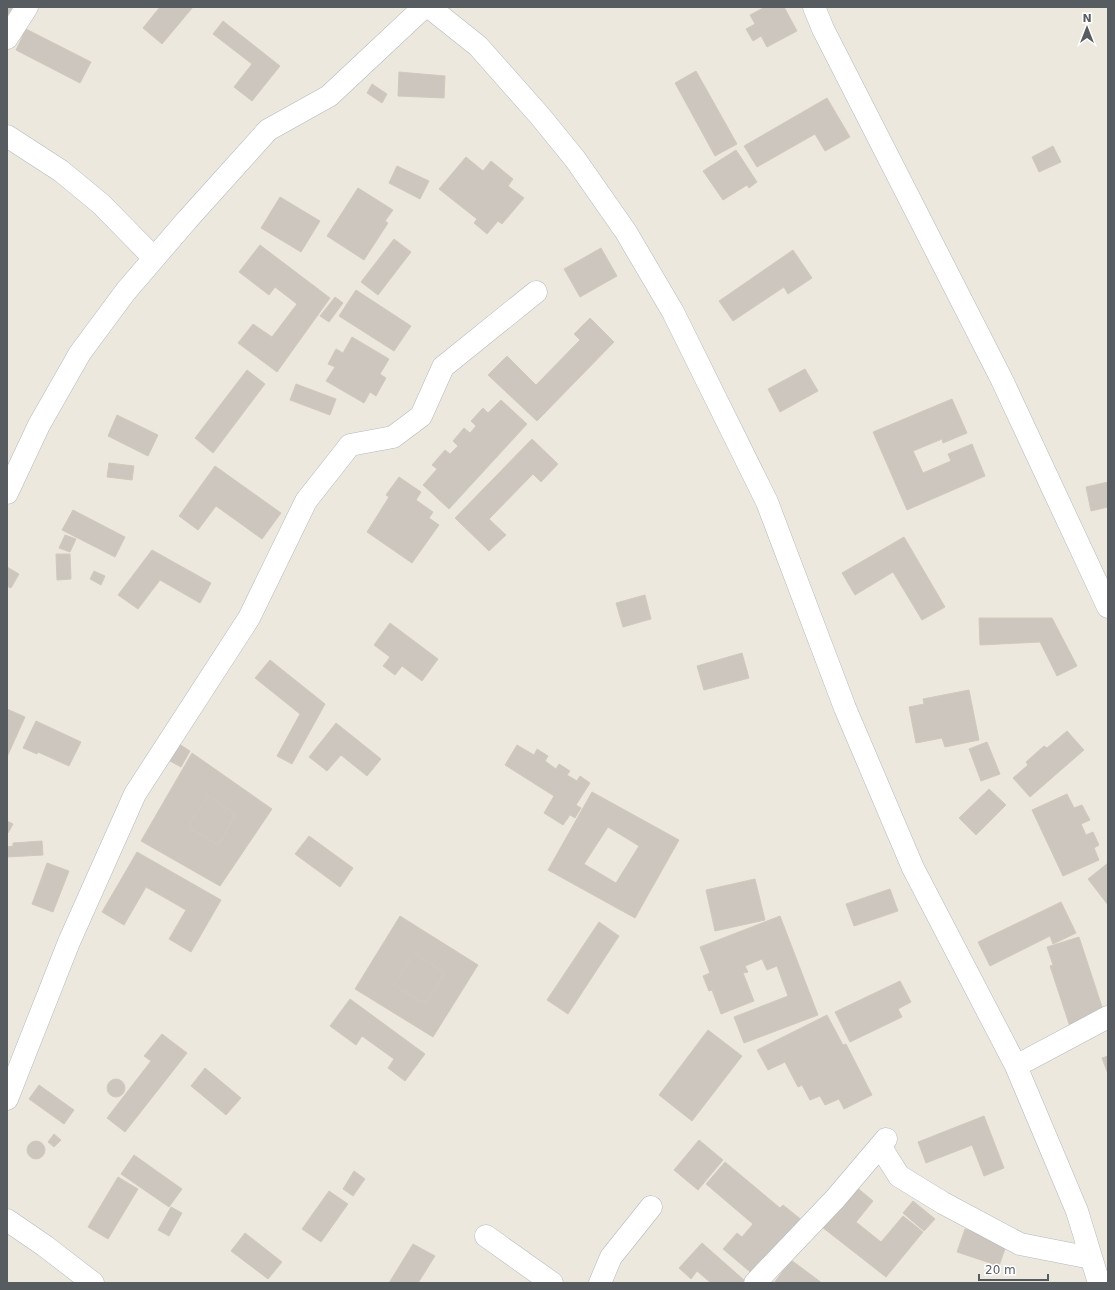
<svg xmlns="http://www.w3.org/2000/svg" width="1115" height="1290" viewBox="0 0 1115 1290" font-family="'DejaVu Sans',sans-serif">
<rect width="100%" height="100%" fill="#ece8de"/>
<!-- building -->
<path fill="#ccc6bf" stroke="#d1c9bc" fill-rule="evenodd" d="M7 7H13L8 14 7 13Z
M160 7H193L162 44 143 28Z
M765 7H784L797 31 767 47 761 36 753 41 746 29 755 24 750 15Z
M223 21 280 66 252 101 234 87 252 64 213 34Z
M26 29 91 62 80 83 16 50Z
M696 71 737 144 715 156 675 83Z
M399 72 445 76 444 98 398 96Z
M372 84 387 94 382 103 367 93Z
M827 98 850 137 825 151 815 134 757 167 744 146Z
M1053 146 1061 162 1039 172 1032 157Z
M736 150 757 182 749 188 747 185 723 200 703 171Z
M466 157 483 171 491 161 513 179 508 186 524 198 502 224 498 221 487 234 474 223 477 219 439 189Z
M397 166 429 181 420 199 389 183Z
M358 188 393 210 385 221 388 223 364 260 327 236Z
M280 197 320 221 301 252 261 228Z
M394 239 411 252 378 295 361 282Z
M260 245 330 298 277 372 238 343 253 324 272 337 297 304 275 287 269 295 239 272Z
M601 248 617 276 580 297 564 269Z
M793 250 812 278 788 294 784 287 733 321 719 301Z
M356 290 411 326 394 351 339 316Z
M335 297 343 303 329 322 320 316Z
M590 318 614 342 537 421 488 375 507 356 536 385 580 340 574 334Z
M352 337 389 359 380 374 386 378 376 396 370 392 364 403 326 381 335 367 328 364 336 349 343 353Z
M805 369 818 391 780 412 768 389Z
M247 370 265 384 213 453 195 438Z
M296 384 336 399 330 415 290 400Z
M952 399 967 433 943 443 942 439 913 451 923 473 951 461 948 454 972 444 985 476 907 510 873 432Z
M501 400 527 424 449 509 423 485 437 469 432 465 445 450 450 454 458 446 453 441 464 428 470 433 476 426 471 421 483 408 488 413Z
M117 415 158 435 148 456 108 436Z
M532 439 558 464 541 482 533 474 489 519 506 535 489 551 455 518Z
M109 463 134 466 132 480 107 477Z
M215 466 281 513 262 539 216 506 198 530 179 516Z
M399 477 421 492 416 500 433 512 429 518 439 525 412 563 367 532 389 497 386 495Z
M1108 482V507L1091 511 1086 487Z
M73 510 125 537 115 557 62 530Z
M65 535 76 539 70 552 59 548Z
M904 537 945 607 922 620 893 572 855 595 842 573Z
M152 550 211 583 200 603 160 580 138 609 118 595Z
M56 554H70L71 579 57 580Z
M7 567 19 574 11 588 7 586Z
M94 571 105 576 101 585 90 579Z
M645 595 651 619 623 627 616 603Z
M979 618H1052L1077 666 1057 676 1040 642 980 645Z
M390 623 438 659 422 681 402 666 395 675 383 666 390 657 374 645Z
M742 653 749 678 704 690 697 666Z
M270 660 325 704 292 764 277 756 300 714 255 678Z
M969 690 979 740 945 747 942 738 916 743 909 707 924 704 923 699Z
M7 709 25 717 7 757Z
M36 721 81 742 69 766 38 752 37 754 23 748Z
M336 723 381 759 367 776 341 755 327 771 309 757Z
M1067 731 1084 750 1030 797 1013 778 1028 765 1026 762 1044 746 1047 748Z
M987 742 1000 774 981 781 969 749Z
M179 744 190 751 181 767 170 761Z
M517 745 534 755 537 749 548 756 545 761 556 769 559 764 570 771 567 775 577 781 580 776 590 783 576 805 581 808 575 818 570 815 563 825 544 813 554 796 505 765Z
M192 753 272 809 220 886 141 841ZM208 795 236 815 218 845 188 827Z
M989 789 1006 805 976 835 959 818Z
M592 792 679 840 635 918 548 870ZM608 827 639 846 616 883 584 864Z
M1067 794 1074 808 1082 805 1090 820 1081 824 1086 835 1093 832 1099 845 1094 848 1099 860 1063 876 1032 810Z
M208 795 236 815 218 845 188 827Z
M7 821 13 824 8 833 7 832Z
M309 836 353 868 340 887 295 854Z
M42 841 43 855 7 857V847L13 846V843Z
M137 852 221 900 191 952 169 939 186 910 146 887 124 925 102 912Z
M47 863 69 871 53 912 32 904Z
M1108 863V905L1088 879Z
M755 879 765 920 715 931 706 890Z
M890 889 898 911 854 926 846 904Z
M1061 902 1076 933 1053 944 1050 936 990 966 978 942Z
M400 916 478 965 433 1037 355 989ZM414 953 445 973 425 1004 394 985Z
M780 916 818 1015 744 1043 734 1017 788 996 777 966 767 970 762 959 745 966 748 972 743 973 754 1001 721 1014 712 990 709 991 703 976 710 973 700 947Z
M599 922 619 936 568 1014 547 1000Z
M1079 937 1105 1016 1070 1027 1050 966 1053 965 1047 947Z
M414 953 445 973 425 1004 394 985Z
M900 981 911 1002 898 1009 902 1017 850 1042 835 1012Z
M350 999 425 1054 405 1081 388 1068 394 1059 362 1036 356 1045 330 1026Z
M827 1015 843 1045 846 1044 872 1095 844 1109 839 1099 825 1105 820 1096 810 1100 802 1085 798 1087 785 1062 768 1070 757 1050Z
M708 1030 742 1056 692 1121 659 1095Z
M162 1034 187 1053 125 1132 107 1118 151 1061 144 1056Z
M1108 1056V1074L1102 1058Z
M205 1068 241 1098 226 1115 191 1086Z
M107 1088a9 9 0 1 1 18 0a9 9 0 1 1-18 0Z
M39 1085 74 1110 64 1124 29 1099Z
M984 1116 1004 1168 984 1176 972 1145 926 1163 918 1142Z
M54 1134 61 1140 54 1147 48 1142Z
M699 1140 723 1160 698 1190 674 1170Z
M27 1150a9 9 0 1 1 18 0a9 9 0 1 1-18 0Z
M134 1155 182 1189 169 1207 121 1174Z
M725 1162 780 1208 783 1205 803 1221 755 1276 723 1249 737 1233 742 1237 753 1224 706 1184Z
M354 1171 365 1179 353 1196 343 1189Z
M118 1177 138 1189 108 1239 88 1227Z
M855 1186 873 1201 856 1222 881 1242 903 1216 923 1232 886 1277 822 1227Z
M329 1191 348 1204 321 1242 302 1229Z
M913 1201 935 1219 924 1231 903 1213Z
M171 1207 182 1213 169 1236 158 1230Z
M965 1229 1007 1243 999 1266 957 1252Z
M245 1233 282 1262 268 1279 231 1251Z
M702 1243 744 1280 742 1283H711L697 1271 691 1279 679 1268Z
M413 1244 435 1256 418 1283H389Z
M791 1260 822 1283H774Z"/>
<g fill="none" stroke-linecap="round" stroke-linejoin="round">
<defs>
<path id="minor" d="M429 7 478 46 540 116 575 159 626 232 673 312 767 502 845 708 913 868 1016 1066 1077 1211 1099 1283
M814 7 823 29 1002 380 1108 607
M7 38 27 7
M7 136 61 171 101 204 154 258
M7 493 39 425 80 353 126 291 187 220 268 130 329 96 424 7
M1016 1066 1108 1017
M7 1099 69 942 135 794 249 618 306 501 350 445 393 437 421 416 443 367 536 292
M880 1146 899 1176 943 1203 1020 1244 1091 1258
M7 1220 45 1246 93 1283
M486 1236 552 1283
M600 1283 611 1257 651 1207
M755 1283 835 1199 886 1139"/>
</defs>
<!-- minor casing -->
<use href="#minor" stroke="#b4b8bd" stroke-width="23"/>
<!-- minor -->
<use href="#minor" stroke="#fff" stroke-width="22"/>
</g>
<!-- border -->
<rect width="1115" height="1290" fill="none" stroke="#575c61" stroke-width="16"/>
<!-- north arrow -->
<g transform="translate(1087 28)" stroke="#ffffff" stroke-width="3" paint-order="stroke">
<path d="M0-3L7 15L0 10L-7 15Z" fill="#575c61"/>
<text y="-6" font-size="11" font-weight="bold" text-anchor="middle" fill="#575c61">N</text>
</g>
<!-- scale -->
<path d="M979 1274v6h69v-6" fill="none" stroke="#575c61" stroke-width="2"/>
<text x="985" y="1274" font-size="12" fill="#575c61" stroke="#ffffff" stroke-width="3" paint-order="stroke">20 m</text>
</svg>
